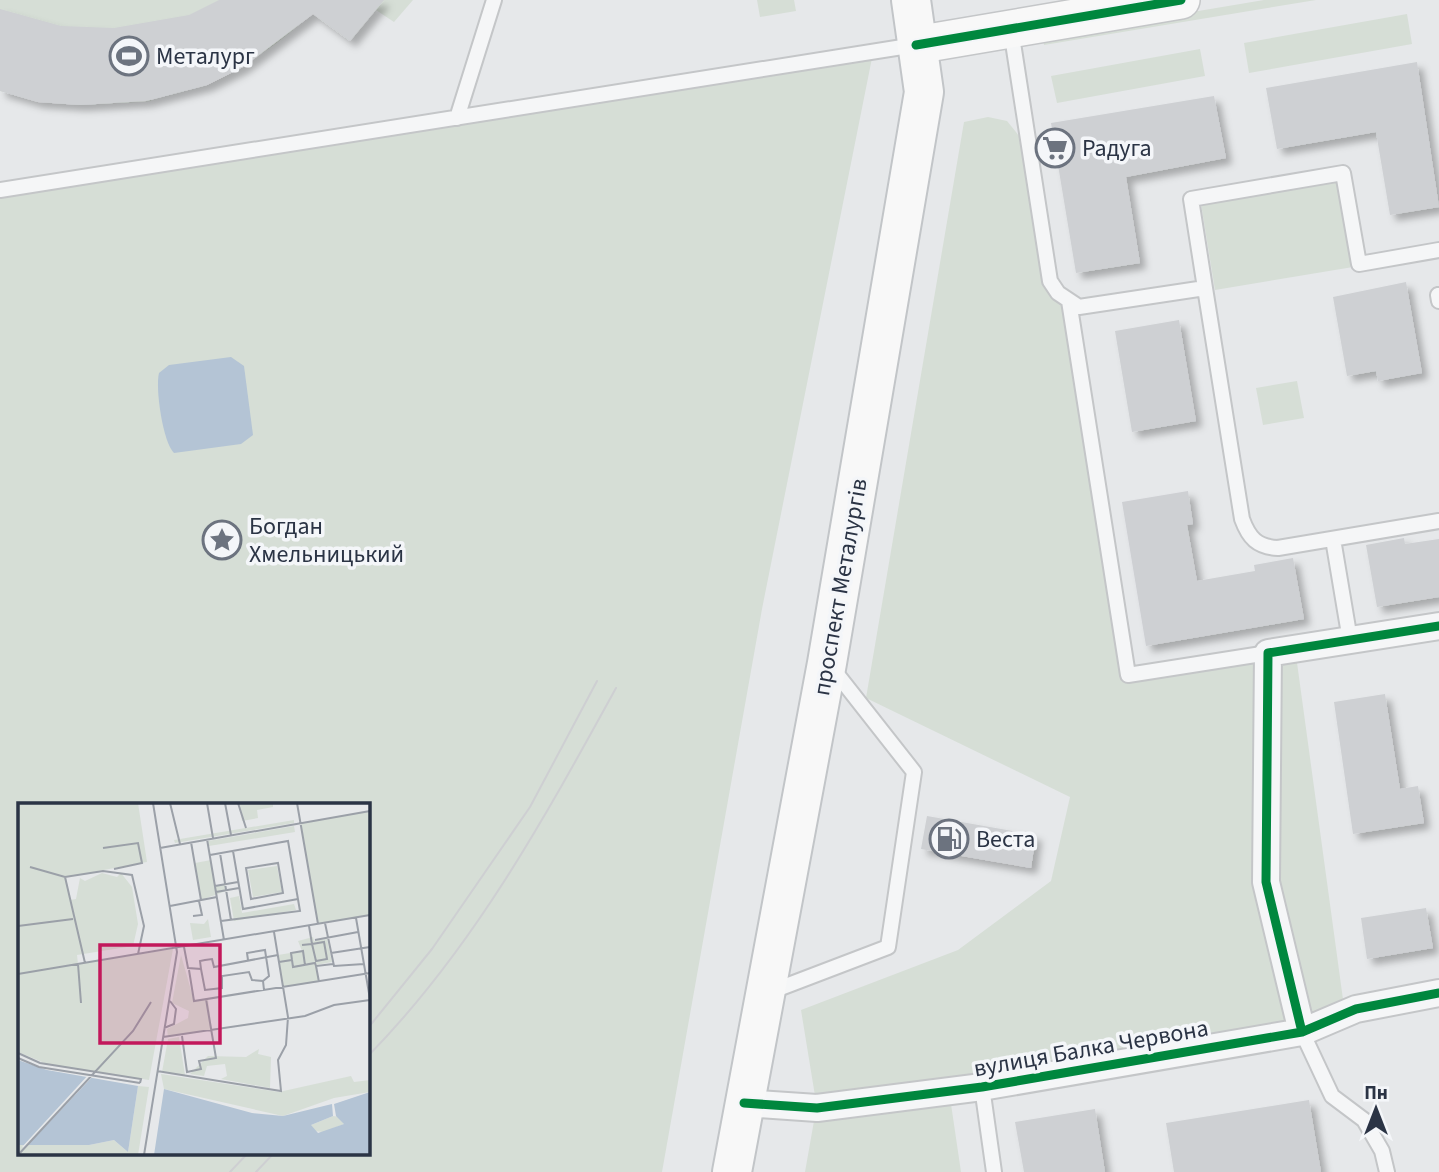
<svg xmlns="http://www.w3.org/2000/svg" width="1439" height="1172" viewBox="0 0 1439 1172" font-family="'Source Sans 3',sans-serif">
<defs>
<filter id="shadow"><feDropShadow dx="6" dy="6" stdDeviation="3.5" flood-color="#0004"/></filter>
</defs>
<rect width="100%" height="100%" fill="#e6e8ea"/>
<!-- green -->
<path fill="#d6ded6" fill-rule="evenodd" d="M0 0H413L394 22 376 10 350 41 312 13C271 52 227 79 173 94L169 86 150 89 151 101C99 105 51 105 0 91Z
M757 0H794L796 11 760 17Z
M1264 0H1316L1044 45 1043 37Z
M1407 14 1412 44 1249 73 1244 43Z
M1200 49 1205 76 1057 103 1051 76Z
M873 53 762 609 662 1172H0V190ZM19 804H368V1153H19Z
M988 117 1007 121 1028 147 1046 268 1069 301 1128 675 1295 648 1345 1014 817 1108 801 1010 958 950 1051 881 1070 797 866 698 964 122Z
M1338 181 1353 267 1215 290 1201 204Z
M1297 381 1304 418 1263 425 1256 388Z
M951 1104 961 1172H805L814 1121Z"/>
<!-- water -->
<path fill="#b4c4d5" d="M231 357 244 366 253 435 241 444 174 453C163 443 155 388 159 373L169 365Z"/>
<!-- building -->
<path fill="#ced0d3" filter="url(#shadow)" d="M219 0H384L350 41 313 14 243 67 207 85 146 101 80 105 38 102 0 91V9L61 26 114 28 189 15Z
M1417 62 1439 207 1390 215 1376 132 1277 149 1266 88Z
M1214 96 1226 158 1126 177 1140 263 1076 273 1051 123Z
M1406 282 1422 373 1378 381 1376 371 1347 376 1333 297Z
M1179 320 1196 421 1132 432 1115 331Z
M1188 491 1193 524 1187 525 1197 581 1255 571 1254 565 1293 558 1304 619 1146 646 1122 502Z
M1404 538 1405 544 1439 539V597L1377 607 1366 545Z
M1385 694 1400 789 1418 786 1424 823 1353 834 1334 702Z
M927 816 1036 835 1031 868 921 849Z
M1426 908 1433 948 1367 959 1361 918Z
M1309 1100 1321 1172H1174L1166 1123Z
M1095 1109 1105 1172H1024L1015 1122Z"/>
<g fill="none" stroke-linecap="round" stroke-linejoin="round">
<defs>
<path id="lane" d="M1011 30 1050 281 1058 293 1079 307 1205 288 1242 519C1249 538 1257 547 1278 548L1439 521
M457 118 494 0
M0 190 915 45
M1205 288 1191 199 1343 173 1359 264 1439 250
M1438 295 1439 301
M1069 301 1128 675 1268 653
M1333 539 1350 640
M770 992 888 947 914 772 833 669
M1302 1032 1332 1096 1364 1120 1382 1151 1387 1172
M982 1087 994 1172"/>
<path id="street" d="M1302 1032 1266 882 1268 653 1439 626
M744 1103 817 1108 982 1087 1302 1032 1356 1009 1439 993"/>
<path id="secondary" d="M916 45 1181 0"/>
<path id="primary" d="M732 1172 827 663 924 92 911 0"/>
</defs>
<!-- lane casing -->
<use href="#lane" stroke="#c4c6c8" stroke-width="18"/>
<!-- street casing -->
<use href="#street" stroke="#c4c6c8" stroke-width="30"/>
<!-- secondary casing -->
<use href="#secondary" stroke="#c4c6c8" stroke-width="40"/>
<!-- primary casing -->
<use href="#primary" stroke="#c2c5c8" stroke-width="42"/>
<!-- lane -->
<use href="#lane" stroke="#f5f6f7" stroke-width="14"/>
<!-- street -->
<use href="#street" stroke="#f5f6f7" stroke-width="26"/>
<!-- secondary -->
<use href="#secondary" stroke="#f8f8f8" stroke-width="37"/>
<!-- primary -->
<use href="#primary" stroke="#f8f8f8" stroke-width="38"/>
<!-- tram -->
<path stroke="#cecfd2" stroke-width="2" d="M368 1028 432 949 530 807 597 681
M368 1056C473 949 544 819 616 688
M230 1172 248 1153
M256 1172 274 1153"/>
<defs>
<path id="cycleway" d="M916 45 1181 0
M1302 1032 1266 882 1268 653 1439 626
M744 1103 817 1108 982 1087 1302 1032 1356 1009 1439 993"/>
</defs>
<!-- cycleway casing -->
<use href="#cycleway" stroke="#f4f6f9" stroke-width="13"/>
<!-- cycleway -->
<use href="#cycleway" stroke="#00873e" stroke-width="9"/>
</g>
<!-- icons -->
<defs>
<symbol id="stadium-ring" viewBox="-11 -11 22 22"><circle r="9.5" fill="#f4f6f9" stroke="#6c737f" stroke-width="1.5"/><path d="M0-5a6.5 5 0 1 0 0 10a6.5 5 0 1 0 0-10ZM-3.5-1.8h7v3.6h-7Z" fill="#6c737f"/></symbol>
<symbol id="supermarket-ring" viewBox="-11 -11 22 22"><circle r="9.5" fill="#f4f6f9" stroke="#6c737f" stroke-width="1.5"/><path d="M-6-5.5h2.5l.6 2H6L4.5 2H-2.5L-4.4-4H-6ZM-1.5 3.2a1.3 1.3 0 1 0 .1 0ZM3 3.2a1.3 1.3 0 1 0 .1 0Z" fill="#6c737f"/></symbol>
<symbol id="sight-ring" viewBox="-11 -11 22 22"><circle r="9.5" fill="#f4f6f9" stroke="#6c737f" stroke-width="1.5"/><path d="M0-6L1.8-2.2L6-1.7L2.9 1.2L3.7 5.4L0 3.3L-3.7 5.4L-2.9 1.2L-6-1.7L-1.8-2.2Z" fill="#6c737f"/></symbol>
<symbol id="fuel-ring" viewBox="-11 -11 22 22"><circle r="9.5" fill="#f4f6f9" stroke="#6c737f" stroke-width="1.5"/><path d="M-5.5-6h7V0h2V4h1.3V-2.5L3-4.5l.8-.8L6-3V5H2.5V1h-1V6h-7ZM-4.2-4.7v3.2H.2V-4.7Z" fill="#6c737f"/></symbol>
</defs>
<g fill-rule="evenodd">
<use href="#stadium-ring" x="107" y="34" width="44" height="44"/>
<use href="#supermarket-ring" x="1033" y="126" width="44" height="44"/>
<use href="#sight-ring" x="200" y="518" width="44" height="44"/>
<use href="#fuel-ring" x="927" y="817" width="44" height="44"/>
</g>
<g text-anchor="middle" stroke-width="7" stroke-linejoin="round" paint-order="stroke">
<!-- poi labels -->
<g font-size="24" fill="#2b3445" stroke="#f4f6f9" text-anchor="start">
<text x="156" y="64">Металург</text>
<text x="1082" y="156">Радуга</text>
<text x="249" y="534">Богдан<tspan x="249" dy="28">Хмельницький</tspan></text>
<text x="976" y="847">Веста</text>
</g>
<!-- street labels -->
<g font-size="24" fill="#2b3445" stroke="#f4f6f9">
<text transform="translate(840 587) rotate(-80)" y="8">проспект Металургів</text>
<text transform="translate(1091 1048) rotate(-10)" y="8">вулиця Балка Червона</text>
</g>
</g>
<!-- overview -->
<g transform="translate(18 803)">
<rect width="352" height="352" fill="#e6e8ea"/>
<path d="M0 0H120L129 59 48 74 52 97 58 96 62 75 67 78 84 70 99 74 103 70 114 84 120 121 115 143 59 152 60 161 155 146 131 277 29 261 0 249ZM221 0H255V4L239 7 240 15 224 18ZM352 8V112L300 121 283 20ZM276 17V20L157 40 156 37ZM276 23 277 29 191 43 190 38ZM193 57 197 83 207 81 208 88 183 97 177 60ZM259 63 264 89 235 94 230 67ZM221 93 224 110 276 101 278 107 216 118 212 95ZM190 116 193 134 175 137 172 120 186 121ZM295 134 296 138 309 136 314 159 298 162 301 179 265 184 260 152 284 148 280 138ZM163 152 176 198 190 196 194 227 150 234 149 226 170 215 171 208 154 200ZM161 234 167 272 144 269 150 236ZM241 246 240 251 253 254 252 285 203 276 209 273 207 261 189 263 186 273 172 271 190 253 228 254ZM143 271 261 289 333 273 336 279 352 277V289L316 295 265 313 146 286ZM120 283 131 284 120 352H0V342H71L96 337 110 349ZM315 313 323 314 326 321 306 329 294 328 293 322Z" fill="#d6ded6"/>
<path d="M0 257 29 267 120 283 110 349 96 337 71 342H0ZM146 286 234 310 265 313 314 301 315 313 293 322 300 330 326 321 318 313 316 301 352 289V352H136Z" fill="#b4c4d5"/>
<path d="M71 271 76 272 7 345 4 344Z" fill="#e6e8ea"/>
<path fill="none" stroke="#9ba0a8" stroke-width="2" d="M152 0 162 41M189 0 195 35M207 0 213 32M220 0 228 25M279 0 300 121M189 36 206 137M173 39 183 97M85 45 120 40 124 60 96 66M142 45 352 8M215 48 225 106 280 96M202 50 213 117M192 52 270 38 282 108 203 118M260 60 265 90 233 96 228 65ZM12 64 47 74 85 68 114 72 126 123 120 151M47 74 67 160M197 83 220 79M198 89 221 85M152 103 199 94M175 113 184 112 181 98M338 115 352 196M307 120 316 163 346 161M0 123 55 116M297 137 340 129M284 142 294 141 306 139 309 156 298 158 294 141 291 123M166 144 170 165 183 166 187 187 204 185V173L231 169 234 177 245 178 246 187M313 150 352 144M230 157 229 150 247 147 251 173 245 178M274 157 273 150 285 148 287 162M261 159 274 157 275 164 297 160 298 163M60 161 63 200M183 166 182 158 187 157 194 156 196 164 260 152M171 167 176 198 352 170M0 171 352 112M301 179 298 163 315 161M146 225 156 221 158 206 152 198M164 233 169 269 183 266 181 258 198 255 188 196M145 234 287 213 316 202 352 197M0 250 22 260 123 276 122 280M0 255 21 264 122 280M139 268 263 288 260 257 268 242 270 214 256 129M0 352 115 228 133 199M126 352 159 149 135 0"/>
<path fill="#c2185b" fill-opacity="0.15" stroke="#c2185b" stroke-width="3.5" d="M82 142H202V240H82Z"/>
<rect width="352" height="352" fill="none" stroke="#2b3445" stroke-width="3.5"/>
</g>
<!-- north arrow -->
<g transform="translate(1376 1109)" stroke="#f4f6f9" stroke-width="5" paint-order="stroke">
<path d="M0-5L12 26L0 18L-12 26Z" fill="#2b3445"/>
<text y="-10" font-size="19" font-weight="bold" text-anchor="middle" fill="#2b3445">Пн</text>
</g>
</svg>
